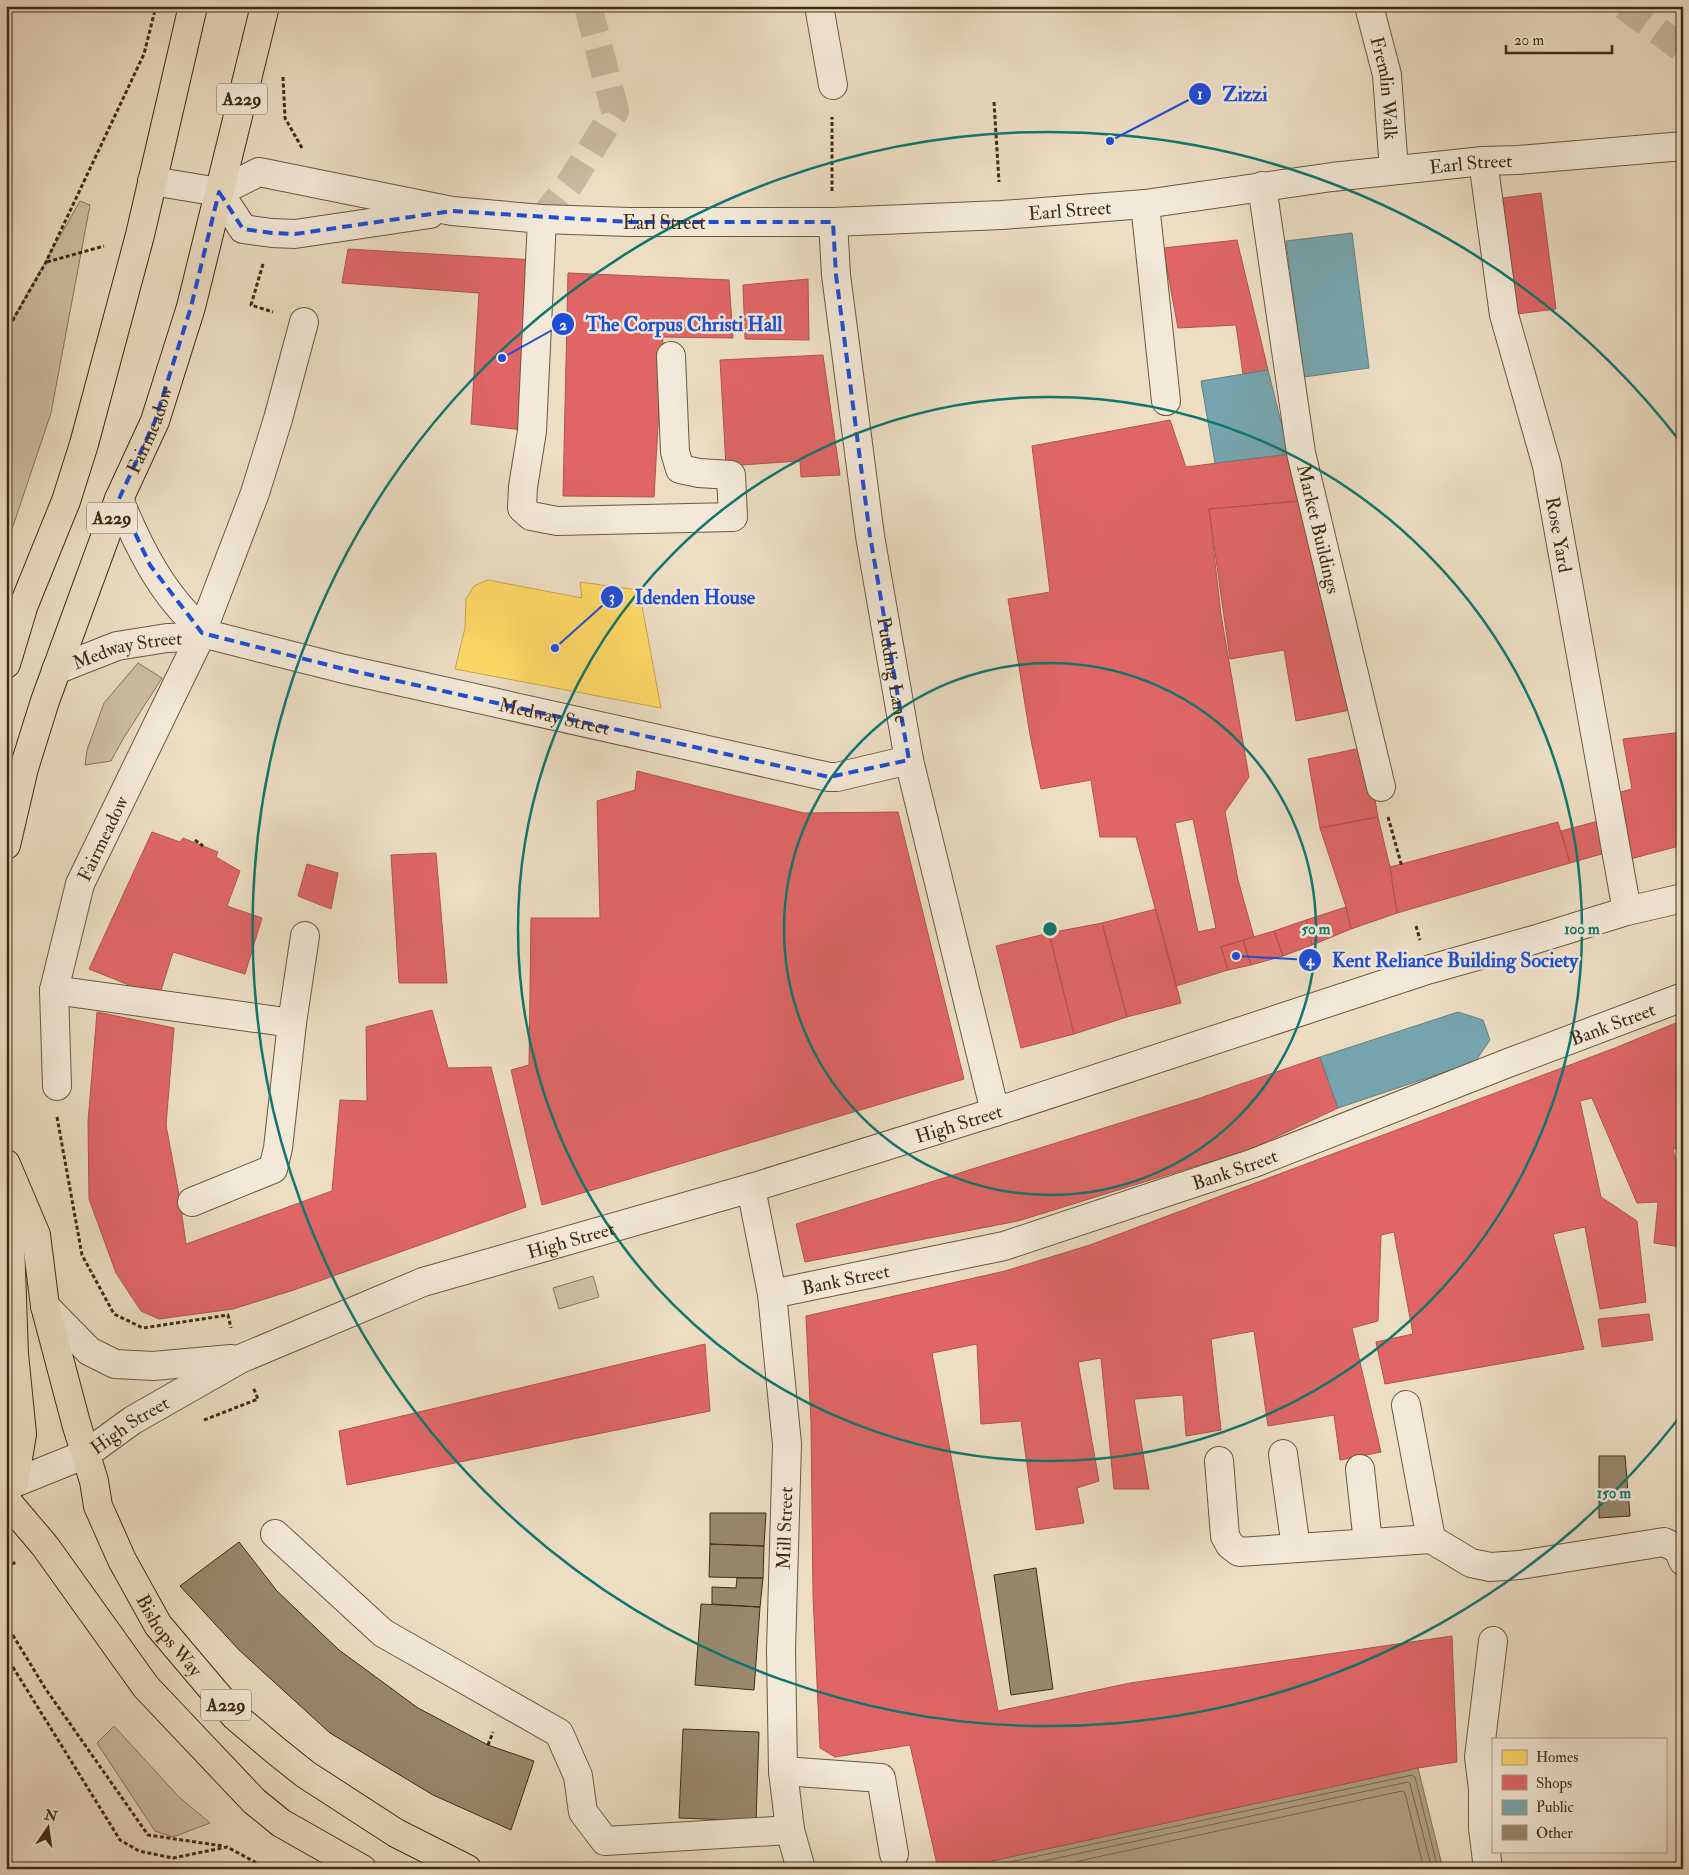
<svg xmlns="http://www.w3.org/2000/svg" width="1689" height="1875" viewBox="0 0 1689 1875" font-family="'IM FELL Double Pica',serif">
<rect width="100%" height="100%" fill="#ecddc3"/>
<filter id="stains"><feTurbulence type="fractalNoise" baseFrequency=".004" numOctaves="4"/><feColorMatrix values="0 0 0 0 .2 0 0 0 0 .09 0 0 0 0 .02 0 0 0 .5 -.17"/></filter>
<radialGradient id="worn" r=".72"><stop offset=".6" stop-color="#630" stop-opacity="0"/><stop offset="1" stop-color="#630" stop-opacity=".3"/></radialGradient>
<!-- green -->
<path fill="#cfbfa5" stroke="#88755c" d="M80 201 90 205 51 413 6 547V331Z
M138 663 162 678 123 739 111 761 85 765 87 750 104 703Z
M593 1276 599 1297 559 1309 553 1288Z
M114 1726 179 1797 210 1823 173 1837 155 1831 97 1743Z"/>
<!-- water -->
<path fill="#b2a087" stroke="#847158" d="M1418 1768 1443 1869H955Z"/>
<!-- homes -->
<path fill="#ffd966" stroke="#c6a54d" d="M488 580 582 598 580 582 639 590 661 708 455 669 465 628 466 599 474 586Z"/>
<!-- shops -->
<path fill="#e06666" stroke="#b0544d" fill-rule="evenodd" d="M1541 193 1556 309 1509 315 1495 199Z
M1237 240 1268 370 1243 374 1236 325 1178 328 1163 248Z
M348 249 535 260 523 430 471 424 479 293 342 283Z
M568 273 729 280 733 338 663 337 654 497 563 496Z
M808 279 809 340 745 339 743 285Z
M823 355 840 475 801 477 800 461 726 466 720 360Z
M1683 402V432L1678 429 1677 403Z
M1170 420 1186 467 1289 454 1300 501 1209 509 1221 615 1249 777 1225 812 1238 880 1254 937 1221 947 1228 970 1176 986 1136 837H1100L1091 780 1041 789 1030 735 1008 599 1050 592 1032 446ZM1193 819 1216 928 1198 932 1175 823Z
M1300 501 1350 710 1296 721 1284 650 1230 659 1209 509Z
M1683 732V845L1630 859 1617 793 1632 789 1623 739Z
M1366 747 1378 817 1320 828 1308 759Z
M637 771 804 813 898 812 964 1079 542 1205 511 1070 529 1065 531 918H600L597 801 635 790Z
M1378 817 1390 867 1397 913 1351 929 1346 907 1320 828Z
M1602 820 1609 852 1570 863 1561 831Z
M1558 822 1570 863 1397 913 1390 867Z
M152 832 180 842 183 838 218 852 216 857 240 871 227 906 262 918 245 974 173 952 159 997 89 969Z
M436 853 447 983H399L391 855Z
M307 864 338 873 331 909 298 896Z
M1346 907 1351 929 1312 945 1306 920Z
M1156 909 1181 1003 1127 1017 1102 923Z
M1306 920 1312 945 1283 956 1274 931Z
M1102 923 1127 1017 1074 1034 1049 933Z
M1274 931 1283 956 1251 965 1243 940Z
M1049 933 1074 1034 1021 1048 996 946Z
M1243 940 1251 965 1228 970 1221 947Z
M432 1010 448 1068 491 1067 526 1207 294 1290 233 1309 159 1319 141 1311 116 1273 89 1199 88 1122 97 1012 174 1028 166 1125 179 1195 186 1244 332 1191 340 1100 367 1101 366 1027Z
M1683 1020V1147L1673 1149 1683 1193 1682 1247 1654 1243 1658 1202 1637 1203 1592 1098 1580 1101 1601 1197 1637 1221 1646 1302 1600 1309 1585 1227 1553 1234 1584 1349 1385 1384 1376 1342 1413 1334 1394 1232 1381 1235 1378 1321 1352 1328 1381 1452 1340 1460 1334 1415 1268 1426 1254 1331 1211 1339 1221 1430 1186 1436 1183 1395 1134 1399 1149 1489H1114L1101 1358 1078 1362 1099 1481 1077 1488 1084 1523 1036 1530 1021 1421 981 1424 977 1344 932 1353 998 1711 1130 1683 1452 1636 1457 1762 1418 1768 955 1869H938L910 1745 835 1757 820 1748 813 1595 811 1423 806 1316 1005 1271 1090 1245 1615 1048Z
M1320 1057 1338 1108 1251 1149 1018 1221 805 1262 796 1224 1197 1099Z
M1649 1314 1653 1340 1602 1347 1598 1319Z
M705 1344 710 1411 347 1485 339 1431Z"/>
<!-- public -->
<path fill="#76a5af" stroke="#668080" d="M1352 233 1369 368 1304 377 1286 241Z
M1268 370 1289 454 1215 463 1201 381Z
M1458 1012 1483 1020 1490 1040 1475 1062 1338 1108 1320 1057Z"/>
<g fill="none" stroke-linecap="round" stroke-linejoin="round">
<!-- shore -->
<path stroke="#79664c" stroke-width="1" d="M978 1869 1412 1775 1415 1777 1438 1869
M1007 1869 1408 1782 1410 1784 1432 1869
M1042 1869 1402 1791 1405 1793 1424 1869"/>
</g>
<!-- building -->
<path fill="#99886e" stroke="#402b12" d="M1599 1456H1625L1630 1516 1599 1518Z
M710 1513H766L764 1546 710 1544Z
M239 1542 277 1591 339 1650 418 1708 488 1745 534 1761 511 1830 433 1795 330 1733 239 1650 180 1586Z
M710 1544 764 1546 763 1578 709 1577Z
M1036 1568 1053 1689 1011 1695 994 1575Z
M737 1578H763L760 1607 712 1604V1587L736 1588Z
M701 1604 760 1607 754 1690 695 1685Z
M683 1729 759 1732 756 1821 679 1818Z"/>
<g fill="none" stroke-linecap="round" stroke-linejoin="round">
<!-- minor-tunnel -->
<path stroke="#cab9a0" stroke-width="28" stroke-dasharray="28 14" stroke-linecap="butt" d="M1624 6 1683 49
M542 219 569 185 615 111 588 6"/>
<defs>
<g id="minor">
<path d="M819 6 833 85"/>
<path id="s1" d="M1369 6 1387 75 1394 170"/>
<path id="s2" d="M1483 161 1504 315 1547 466 1627 911"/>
<path id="s3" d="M152 181 219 192 259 172 452 211 542 219 629 222H833L1002 215 1145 204 1332 177 1483 161 1518 160 1683 146"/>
<path id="s4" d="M1262 186 1301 453 1381 787"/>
<path d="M219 192 243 229 272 233 295 234 430 214"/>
<path d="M1145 204 1166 401"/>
<path d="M542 219 532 431 523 487 522 508 531 516 557 521 733 517 731 475 699 473 680 469 675 452 671 356"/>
<path id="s5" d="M833 222 836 275 870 536 898 697 909 760 995 1112"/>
<path d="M119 499C138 546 163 597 203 630"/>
<path id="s6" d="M202 633 344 669 829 777H837L909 760"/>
<path id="s7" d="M56 670 117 646 167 638 200 637"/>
<path d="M54 990 292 1023 305 936"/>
<path id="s8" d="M57 1086 54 990 80 884 200 637 255 493 278 419 304 322"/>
<path d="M751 1188 772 1294 787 1444 781 1650 783 1771 790 1830 801 1869"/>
<path d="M192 1202 273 1169 278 1148 292 1023"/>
<path id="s9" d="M772 1294 1004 1246 1254 1163 1508 1063 1683 997"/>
<path d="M45 1306 89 1351 115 1364 153 1366 231 1359"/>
<path d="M1406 1405 1431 1539 1471 1563 1490 1567 1520 1565 1664 1542 1678 1549 1683 1561"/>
<path d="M1283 1454 1296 1548"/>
<path d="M1219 1461 1225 1536 1230 1545 1239 1552 1431 1539"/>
<path d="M1360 1469 1368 1543"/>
<path id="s10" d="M14 1483 86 1454 133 1420 240 1359 423 1282 751 1188 995 1112 1427 970 1530 941 1627 911 1683 898"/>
<path d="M275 1534 383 1633 559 1733 578 1776 583 1812 605 1841 790 1830"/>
<path d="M783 1771 881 1778 894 1854"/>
<path d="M1488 1869 1483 1828V1789L1479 1757 1493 1641"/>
</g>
<g id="highway">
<path d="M6 629 23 607 66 501 84 444 140 235 193 6"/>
<path d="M6 664 22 611"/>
<path id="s11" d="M6 845 24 768 45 701 119 499 155 421 191 307 265 6"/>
<path id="s12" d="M6 1164 36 1235 45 1306 76 1423 94 1481 98 1506 122 1560 158 1625 235 1716 275 1750 305 1774 396 1833 467 1869"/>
<path d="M6 1487 14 1483 22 1434 14 1354 8 1185"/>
<path d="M6 1500 45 1546 146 1687 254 1801 281 1823 362 1869"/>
</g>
</defs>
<!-- minor casing -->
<use href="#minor" stroke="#6b583e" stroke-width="30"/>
<!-- highway casing -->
<use href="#highway" stroke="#402b12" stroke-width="30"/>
<!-- path -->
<path stroke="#402b12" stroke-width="3" stroke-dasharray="4 2.5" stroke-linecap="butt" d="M283 77 285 118 302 148
M994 102 999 182
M832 191V117
M47 262 104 246
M263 264 251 305 273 312
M6 332 46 262 144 54 156 6
M1388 817 1402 867
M195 840 203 846
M1416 926 1420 940
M57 1117 82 1255 114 1314 143 1328 228 1315 231 1328
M204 1420 258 1399 253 1387
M6 1567 16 1562
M6 1624 45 1688 148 1835 223 1846
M6 1656 120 1840 139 1851 173 1858 227 1847 255 1862 256 1869
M488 1745 493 1732"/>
<!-- minor -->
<use href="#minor" stroke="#f3e9d8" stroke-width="28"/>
<!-- highway -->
<use href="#highway" stroke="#ecddc3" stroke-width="28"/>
</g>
<!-- marked area -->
<path fill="none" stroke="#1d4ed8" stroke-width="4" stroke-dasharray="10 6" stroke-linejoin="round" d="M219 192 243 229 272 233 295 234 452 211 629 222H833L836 275 870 536 909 760 829 777 344 669 202 633 150 565 119 499 155 421 191 307Z"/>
<!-- distance rings -->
<g fill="none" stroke="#0f766e" stroke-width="2.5">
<circle cx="1050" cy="929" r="266"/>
<circle cx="1050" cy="929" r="532"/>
<path d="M1682 1414A797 797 0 1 1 1682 444"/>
</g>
<g text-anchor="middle" stroke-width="5" stroke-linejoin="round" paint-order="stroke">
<!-- shield labels -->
<g fill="#f3e9d8" stroke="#76644d" stroke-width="1">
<rect x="217" y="83.5" width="50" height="31" rx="4"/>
<rect x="87" y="502.5" width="50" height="31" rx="4"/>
<rect x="201" y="1689.5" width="50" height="31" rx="4"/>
</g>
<g font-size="18" font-weight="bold" fill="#402b12">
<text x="242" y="105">A229</text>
<text x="112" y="524">A229</text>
<text x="226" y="1711">A229</text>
</g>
<!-- street labels -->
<g font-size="19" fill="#402b12" stroke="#f3e9d8">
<text dy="7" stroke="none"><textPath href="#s1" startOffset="84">Fremlin Walk</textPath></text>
<text dy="7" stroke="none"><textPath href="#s3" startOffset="1332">Earl Street</textPath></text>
<text dy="7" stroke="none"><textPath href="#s3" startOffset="928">Earl Street</textPath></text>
<text dy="7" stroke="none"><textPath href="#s3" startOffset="522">Earl Street</textPath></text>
<text dy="7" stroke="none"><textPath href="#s11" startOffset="440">Fairmeadow</textPath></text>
<text dy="7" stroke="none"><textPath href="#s4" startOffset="348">Market Buildings</textPath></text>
<text dy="7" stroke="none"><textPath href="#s2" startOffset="382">Rose Yard</textPath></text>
<text dy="7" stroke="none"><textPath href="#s7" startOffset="75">Medway Street</textPath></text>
<text dy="7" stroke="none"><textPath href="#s5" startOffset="452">Pudding Lane</textPath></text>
<text dy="7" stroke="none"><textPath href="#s6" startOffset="362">Medway Street</textPath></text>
<text dy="7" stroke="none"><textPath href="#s8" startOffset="256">Fairmeadow</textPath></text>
<text dy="7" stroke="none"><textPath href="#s9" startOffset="885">Bank Street</textPath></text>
<text dy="7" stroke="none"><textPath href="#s10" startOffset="1016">High Street</textPath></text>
<text dy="7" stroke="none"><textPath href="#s9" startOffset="480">Bank Street</textPath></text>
<text dy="7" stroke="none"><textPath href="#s10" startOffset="611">High Street</textPath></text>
<text dy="7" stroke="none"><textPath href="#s9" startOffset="75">Bank Street</textPath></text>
<text dy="7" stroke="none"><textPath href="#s10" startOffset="130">High Street</textPath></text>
<text transform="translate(784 1528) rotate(-88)" y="7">Mill Street</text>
<text dy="7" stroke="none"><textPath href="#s12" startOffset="504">Bishops Way</textPath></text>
</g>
</g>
<circle cx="1050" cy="929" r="8" fill="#0f766e" stroke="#f3e9d8" stroke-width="2.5"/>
<g font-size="15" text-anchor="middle" font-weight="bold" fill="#0f766e" stroke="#f3e9d8" stroke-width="5" stroke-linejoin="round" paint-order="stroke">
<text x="1316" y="934">50 m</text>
<text x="1582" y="934">100 m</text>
<text x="1614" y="1498">150 m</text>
</g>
<!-- callouts -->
<path fill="none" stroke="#1d4ed8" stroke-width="2" d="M1110 141L1200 94M502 358L563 324M555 648L612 597M1236 956L1310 960"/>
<g fill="#1d4ed8" stroke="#f3e9d8" stroke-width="2">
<circle cx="1110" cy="141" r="5"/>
<circle cx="502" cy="358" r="5"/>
<circle cx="555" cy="648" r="5"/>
<circle cx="1236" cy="956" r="5"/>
<circle cx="1200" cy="94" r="12"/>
<circle cx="563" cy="324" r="12"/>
<circle cx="612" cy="597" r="12"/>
<circle cx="1310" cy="960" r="12"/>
</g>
<g font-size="15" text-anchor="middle" font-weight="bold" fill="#fff">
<text x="1200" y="99">1</text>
<text x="563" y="330">2</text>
<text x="612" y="602">3</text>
<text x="1310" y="965">4</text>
</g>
<g font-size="20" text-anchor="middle" font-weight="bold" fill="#1d4ed8" stroke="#f3e9d8" stroke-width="5" stroke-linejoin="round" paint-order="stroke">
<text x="1245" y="101">Zizzi</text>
<text x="684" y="331">The Corpus Christi Hall</text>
<text x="695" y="604">Idenden House</text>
<text x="1455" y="967">Kent Reliance Building Society</text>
</g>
<!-- margin -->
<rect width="1689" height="1875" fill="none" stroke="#ecddc3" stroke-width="25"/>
<rect x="8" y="8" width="1674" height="1860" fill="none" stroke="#402b12" stroke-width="2.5"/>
<rect x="12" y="12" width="1664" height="1850" fill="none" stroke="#402b12"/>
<!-- legend -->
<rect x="1492" y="1738" width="175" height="115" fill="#f3e9d8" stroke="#ab9d89"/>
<rect x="1502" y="1750" width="25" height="15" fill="#ffd966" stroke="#ab9d89"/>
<text x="1536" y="1762" font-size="15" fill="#402b12">Homes</text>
<rect x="1502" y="1775" width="25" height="15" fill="#e06666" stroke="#ab9d89"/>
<text x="1536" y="1788" font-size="15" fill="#402b12">Shops</text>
<rect x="1502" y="1800" width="25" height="15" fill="#76a5af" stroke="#ab9d89"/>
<text x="1536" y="1812" font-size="15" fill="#402b12">Public</text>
<rect x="1502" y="1825" width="25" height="15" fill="#99886e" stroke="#ab9d89"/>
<text x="1536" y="1838" font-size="15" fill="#402b12">Other</text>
<!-- north arrow -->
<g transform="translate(48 1828) rotate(13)" stroke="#f3e9d8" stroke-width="4" paint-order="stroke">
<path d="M0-4L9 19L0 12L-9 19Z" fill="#402b12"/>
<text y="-8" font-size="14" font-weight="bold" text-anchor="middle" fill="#402b12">N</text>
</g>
<!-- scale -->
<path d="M1506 45v8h106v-8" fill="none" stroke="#402b12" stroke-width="2.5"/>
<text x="1514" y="45" font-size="15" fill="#402b12" stroke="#f3e9d8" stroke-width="4" paint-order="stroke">20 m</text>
<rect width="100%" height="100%" filter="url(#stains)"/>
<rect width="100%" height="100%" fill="url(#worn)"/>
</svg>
